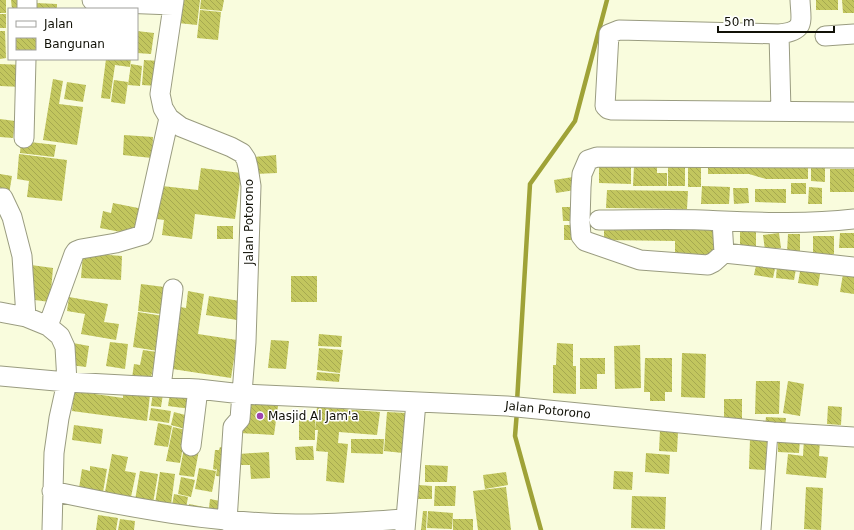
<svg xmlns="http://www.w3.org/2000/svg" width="854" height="530" viewBox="0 0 854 530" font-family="'DejaVu Sans',sans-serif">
<defs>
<pattern id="building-back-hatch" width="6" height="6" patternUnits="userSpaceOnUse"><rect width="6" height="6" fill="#c2c65e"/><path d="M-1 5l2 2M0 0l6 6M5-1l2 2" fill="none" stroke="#a6a950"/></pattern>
</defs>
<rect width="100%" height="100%" fill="#f9fcdd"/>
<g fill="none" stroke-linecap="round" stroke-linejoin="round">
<!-- stream -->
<path stroke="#9fa237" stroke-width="4.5" d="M517 402 530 184 575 121 607 0
M517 411 515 436 541 530"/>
</g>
<!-- building -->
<path fill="url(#building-back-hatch)" d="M0 0H6V13H0Z
M11 0H23L24 9H12Z
M181 0H200L197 25 178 23Z
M201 0H224L222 11 200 9Z
M816 0H838V10H816Z
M842 0H854V13H843Z
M36 3 57 4V9H36Z
M200 10 221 12 218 40 197 38Z
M0 14H6V28H0Z
M0 31H5L6 58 0 59Z
M137 31 154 33 151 54 137 53Z
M106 59H131L130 67 115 65 110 99 101 98Z
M144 60 160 61 157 86 142 85Z
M0 64 23 65 22 87 0 86Z
M131 64 142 66 140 86 128 85Z
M53 79 63 81 59 104 83 107 77 145 43 140Z
M114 80 128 82 125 104 111 102Z
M67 82 86 85 83 102 64 99Z
M0 119 15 121 13 138 0 137Z
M124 135 153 137 152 158 123 155Z
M21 141 56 145 54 157 20 153Z
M19 154 67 160 62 201 27 197 29 181 17 179Z
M276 155 277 173 255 174 254 157Z
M708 159 794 164V179H766L749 174H708Z
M599 161 631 162V184L599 183Z
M668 164H685V186H668Z
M794 164H808V179H794Z
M688 165H701V187H688Z
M634 166H657V173H667V186H633Z
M811 167H825V182L811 181Z
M201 168 241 173 235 219 195 214 192 239 162 235 164 220 157 219 162 186 198 190Z
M830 169H854V192H830Z
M0 174 12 176 9 194 0 192Z
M573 177 575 190 556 193 554 180Z
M791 183H806V194H791Z
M702 186 730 187 729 204H701Z
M809 187 822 188V204H808Z
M733 188H748L749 203 734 204Z
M755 189H786V203L755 202Z
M607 190 688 191 687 209 606 208Z
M113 203 148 210 136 235 100 228 103 211 111 213Z
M562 207H573V221H563Z
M604 222 714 224V255L675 254V241L604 240Z
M564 225H574V240H564Z
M217 226H233V239H217Z
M740 231 756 232V249H740Z
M779 233 781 248 765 250 763 235Z
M840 233H854V248H839Z
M788 234H800V253L787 252Z
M813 236H834V254H813Z
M83 253 122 256 121 280 81 278Z
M757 261 776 264 773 278 754 275Z
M31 265 53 268 50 302 27 299Z
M777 266 796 269 794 280 776 278Z
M801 266 821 269 818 286 798 283Z
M843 274 854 276V294L840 292Z
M291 276H317V302H291Z
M141 284 172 288 168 315 138 311Z
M188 291 204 294 198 334 237 340 231 378 166 368 175 306 186 308Z
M209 296 240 301 237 320 206 315Z
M69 297 108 304 104 322 119 324 116 340 81 334 85 314 67 311Z
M138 312 163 316 158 351 133 347Z
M319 334 342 336 341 347 318 346Z
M271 340 289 341 286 369 268 368Z
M110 342 128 344 125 369 106 366Z
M73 343 89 346 86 367 70 365Z
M557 343 573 344V366H576V394L553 393V365H556Z
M640 345 641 388 615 389 614 346Z
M319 348 343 350 340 373 317 370Z
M143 350 164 353 161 366 154 365 150 381 132 378 134 364 140 365Z
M682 353 706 354 705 398 681 397Z
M580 358H605V374H597V389H580Z
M645 358H672V392H665V401H650V392H644Z
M317 372 340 374 339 382 316 380Z
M756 381H780L779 414H755Z
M788 381 804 384 800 416 783 413Z
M74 391 123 398V391L150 395 147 421 72 411Z
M153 393 163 394 161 407 151 406Z
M170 393 193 396 191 409 168 406Z
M245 399H279L274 435 240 433Z
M724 399H742V419H724Z
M828 406 842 407 841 425 827 424Z
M317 407 380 412 377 435 339 432 338 443 348 444 344 483 326 481 328 452 316 451 318 430H315Z
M151 408 171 411 169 423 149 420Z
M174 412 189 416 185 429 171 425Z
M387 412 406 413 403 453 384 451Z
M766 417 786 418 785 427 765 426Z
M299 420H315V440H299Z
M158 423 172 426 168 447 154 445Z
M74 425 103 429 101 444 72 440Z
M173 427 186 430 180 463 166 461Z
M660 430 678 432 677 452 659 451Z
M778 438 800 439 799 453 778 452Z
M804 438 820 440 819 456 828 457 826 478 786 474 788 454 803 456Z
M351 439H384L383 454 351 453Z
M750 439 767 440 766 470 749 469Z
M313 446 314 460H296L295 447Z
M220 447 230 449 227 477 216 476 217 468 216 470 213 469 215 450H219Z
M184 448 199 450 194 477 179 475Z
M269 452 270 478 251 479 250 465H239V454Z
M646 453 670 455 669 474 645 472Z
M112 454 128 457 125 471 136 473 131 497 105 492Z
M425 465 448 466 447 482H425Z
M90 466 107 469 103 492 79 488 82 469 90 471Z
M199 468 216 471 212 492 195 489Z
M140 471 158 474 152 509 134 506Z
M614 471 633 472 632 490 613 489Z
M160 472 175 474 170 512 154 510Z
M506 472 508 485 485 489 483 475Z
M181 477 195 480 191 497 178 494Z
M419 485 432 486V499H418Z
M435 486H456L455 506H434Z
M506 487 511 530H478L473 491Z
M806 487 823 488 821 530 804 529Z
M174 494 188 497 185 514 171 512Z
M632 496 666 497 665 529 631 528Z
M210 499 220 501 217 519 188 513 189 504 209 508Z
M423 511H427L426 530H421Z
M428 511 453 513 452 529 427 528Z
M98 515 118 518 116 530H96Z
M120 519 135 521 134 530H118Z
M453 519H473V530H453Z"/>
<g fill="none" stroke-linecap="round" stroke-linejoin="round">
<defs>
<path id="service" d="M766 530 773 432"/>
<path id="minor" d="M92 0 94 2 173 5
M174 0 160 94 163 108 169 118 181 127 231 147 242 153 246 159 248 167 251 186 246 342 240 419 233 427 227 521
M800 0C801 22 806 31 779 34L619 30 609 34 605 106 608 109 612 110 854 112
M27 9V0
M779 34 781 111
M825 36 854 34
M24 138 26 59
M854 158 597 157 588 160 582 174 581 187 580 222 581 236 585 241 640 260 708 265 714 262 724 253 854 267
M0 198H3L12 217 22 256 26 317
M599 220C633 220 668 219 702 220 753 222 804 225 854 219
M722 221 724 253
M0 312 26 317 48 326 60 336 65 347 67 382 59 418 54 453 52 530
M48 326 74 254 76 251 81 249 116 243 143 235 169 118
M0 376 67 382 198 389 242 394 507 406 773 432 854 437
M161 387 173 289
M191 446 198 389
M52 491C132 508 213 523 296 524 333 525 369 521 406 519
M405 530 416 402"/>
</defs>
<!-- service casing -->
<use href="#service" stroke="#9a9c80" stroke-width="11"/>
<!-- minor casing -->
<use href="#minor" stroke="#9a9c80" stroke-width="21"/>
<!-- service -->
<use href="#service" stroke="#fff" stroke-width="9"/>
<!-- minor -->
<use href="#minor" stroke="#fff" stroke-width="19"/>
</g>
<!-- markers -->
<circle fill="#9e44af" stroke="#fff" stroke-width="1.5" cx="260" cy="416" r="4"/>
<g text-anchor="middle" stroke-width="3" stroke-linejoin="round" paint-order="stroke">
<!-- street labels -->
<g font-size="12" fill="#111107" stroke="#fff">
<text transform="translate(249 222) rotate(-90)" y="4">Jalan Potorono</text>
<text transform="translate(548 410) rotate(6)" y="4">Jalan Potorono</text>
</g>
<!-- poi labels -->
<g font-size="12" fill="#111107" stroke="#fff" text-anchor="start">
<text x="268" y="420">Masjid Al Jam'a</text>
</g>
</g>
<!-- legend -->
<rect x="8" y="8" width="130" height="52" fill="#ffffff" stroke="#a0a09c"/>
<rect x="16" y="21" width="20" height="6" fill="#ffffff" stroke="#a0a09c"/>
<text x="44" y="28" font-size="12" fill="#111107">Jalan</text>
<rect x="16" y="38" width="20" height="12" fill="url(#building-back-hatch)" stroke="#a0a09c"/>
<text x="44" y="48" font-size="12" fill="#111107">Bangunan</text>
<!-- scale -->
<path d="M718 26v6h116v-6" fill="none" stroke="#111107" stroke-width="2"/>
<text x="724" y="26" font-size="12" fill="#111107" stroke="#ffffff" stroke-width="3" paint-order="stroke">50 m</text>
</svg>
